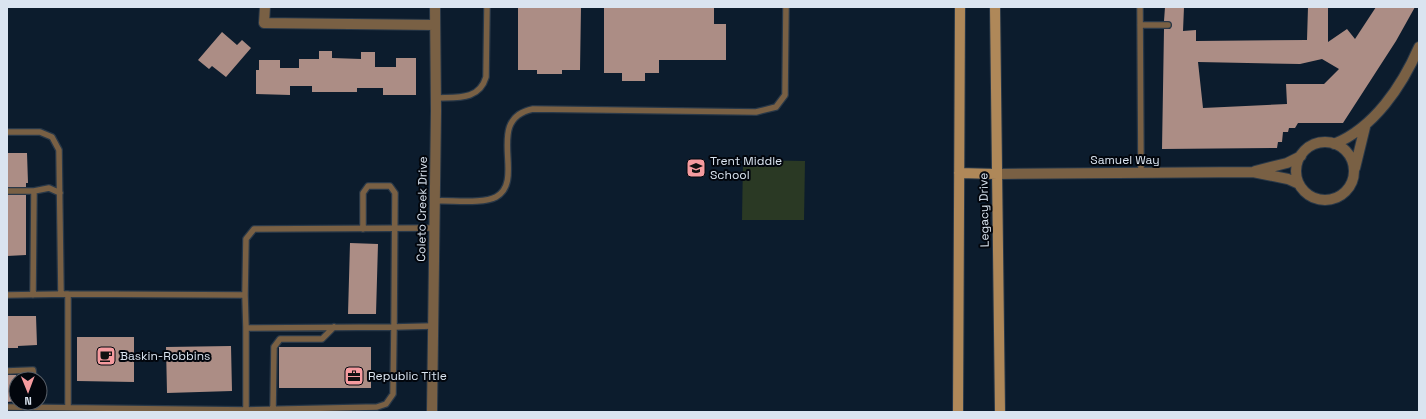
<svg xmlns="http://www.w3.org/2000/svg" width="1426" height="419" viewBox="0 0 1426 419" font-family="'Space Grotesk',sans-serif">
<rect width="100%" height="100%" fill="#0c1c2d"/>
<!-- green -->
<path fill="#2a3924" d="M743 160 805 161 804 220H742Z"/>
<!-- building -->
<path fill="#ac8d85" fill-rule="evenodd" d="M526 7H581L580 70H562V74H537V70H518V8Z
M604 7H714V24H726V60H659V73H645V81H622V73H604Z
M1165 7H1184L1183 31 1196 30V41L1307 40 1308 7H1328V42L1347 29 1355 39 1376 7H1415L1396 41 1343 123H1298L1295 128H1289L1288 132H1283L1282 142H1278L1277 148 1162 149 1164 29H1170L1172 25 1170 22 1164 21ZM1322 59 1339 69 1324 84H1286L1287 104 1203 108 1198 62 1300 64Z
M222 32 237 45 242 40 251 48 226 77 212 66 209 69 198 60Z
M319 51H332V58L361 59V52H375V67H396V58H416V95H383V88H357V92H312V86H290V95L256 94V70H259V60H280V68H299V59H319Z
M7 153H27L28 183H26V187H7Z
M7 195H26V255L7 256Z
M350 243 378 244 376 314H348Z
M7 316H36L37 345 18 346V348H7Z
M77 337H134V382L77 381Z
M231 346 232 391 167 393 166 347Z
M279 347H371V388H279Z
M7 375H16V401L7 402Z"/>
<g fill="none" stroke-linecap="round" stroke-linejoin="round">
<defs>
<path id="service" d="M1140 7 1141 172
M1140 25H1168
M436 98C456 97 479 101 486 77L487 7
M7 132H40L52 137 59 150 61 294
M7 191H34
M435 201C451 200 483 204 496 197 527 180 483 119 533 109L756 112 776 107 785 95 786 7
M363 229V193L368 186H390L395 193 394 327 246 328V410L377 407 386 404 393 394 394 327 433 326
M68 294 245 295 246 328
M7 295 68 294V412
M33 295 34 191 49 188 60 193
M245 295 246 239 254 229 435 228
M7 371 33 370 34 379
M7 407 246 410V412
M273 410 274 347 280 339H322L334 327"/>
<path id="minor" d="M265 7 264 23 435 25
M1296 171a29 29 0 1 1 58 0a29 29 0 1 1-58 0Z
M1334 144C1374 128 1402 86 1419 47
M1355 168 1365 127
M1255 171 1287 163 1301 156
M997 174 1253 172 1288 179 1299 184
M432 412 436 111 435 7"/>
<path id="secondary" d="M995 7 1000 412
M959 173 997 174
M958 412 960 7"/>
</defs>
<!-- service casing -->
<use href="#service" stroke="#293848" stroke-width="8"/>
<!-- minor casing -->
<use href="#minor" stroke="#293848" stroke-width="12"/>
<!-- secondary casing -->
<use href="#secondary" stroke="#293848" stroke-width="12"/>
<!-- service -->
<use href="#service" stroke="#796044" stroke-width="5.5"/>
<!-- minor -->
<use href="#minor" stroke="#796044" stroke-width="10"/>
<!-- secondary -->
<use href="#secondary" stroke="#af8859" stroke-width="10"/>
</g>
<!-- icons -->
<defs>
<symbol id="school-square" viewBox="-11 -11 22 22"><rect x="-9" y="-9" width="18" height="18" rx="4" fill="#f59b9f" stroke="#02060d"/><path d="M0-5L7-2L0 1L-7-2ZM-4 1L0 2.5L4 1V4Q0 6-4 4Z" fill="#111"/></symbol>
<symbol id="cafe-square" viewBox="-11 -11 22 22"><rect x="-9" y="-9" width="18" height="18" rx="4" fill="#f59b9f" stroke="#02060d"/><path d="M-5.5-4.5H6V0H3Q3 3.5 0 3.5H-2.5Q-5.5 3.5-5.5 0ZM3-3.2v2h1.7v-2ZM-6 4.5H4V6H-6Z" fill="#111"/></symbol>
<symbol id="office-square" viewBox="-11 -11 22 22"><rect x="-9" y="-9" width="18" height="18" rx="4" fill="#f59b9f" stroke="#02060d"/><path d="M-6-3h4V-5.5h4V-3h4V5H-6ZM-1-4.5V-3h2v-1.5ZM-6 0V1H6V0Z" fill="#111"/></symbol>
</defs>
<g fill-rule="evenodd">
<use href="#school-square" x="685" y="157" width="22" height="22"/>
<use href="#cafe-square" x="95" y="345" width="22" height="22"/>
<use href="#office-square" x="343" y="365" width="22" height="22"/>
</g>
<g text-anchor="middle" stroke-width="4" stroke-linejoin="round" paint-order="stroke">
<!-- street labels -->
<g font-size="12" fill="#dae4f0" stroke="#02060d">
<text x="1125" y="164">Samuel Way</text>
<text transform="translate(422 209) rotate(-89)" y="4">Coleto Creek Drive</text>
<text transform="translate(984 210) rotate(-91)" y="4">Legacy Drive</text>
</g>
<!-- poi labels -->
<g font-size="12" fill="#dae4f0" stroke="#02060d" text-anchor="start">
<text x="710" y="165">Trent Middle<tspan x="710" dy="14">School</tspan></text>
<text x="120" y="360">Baskin-Robbins</text>
<text x="368" y="380">Republic Title</text>
</g>
</g>
<!-- border -->
<rect width="1426" height="419" fill="none" stroke="#dae4f0" stroke-width="16"/>
<!-- north arrow -->
<g transform="translate(28 391) rotate(179)"><circle r="19" fill="#02060d" stroke="#585f68"/>
<path d="M0-3L7 15L0 10L-7 15Z" fill="#f59b9f"/>
<text y="-6" font-size="11" font-weight="bold" text-anchor="middle" fill="#dae4f0">N</text>
</g>
</svg>
